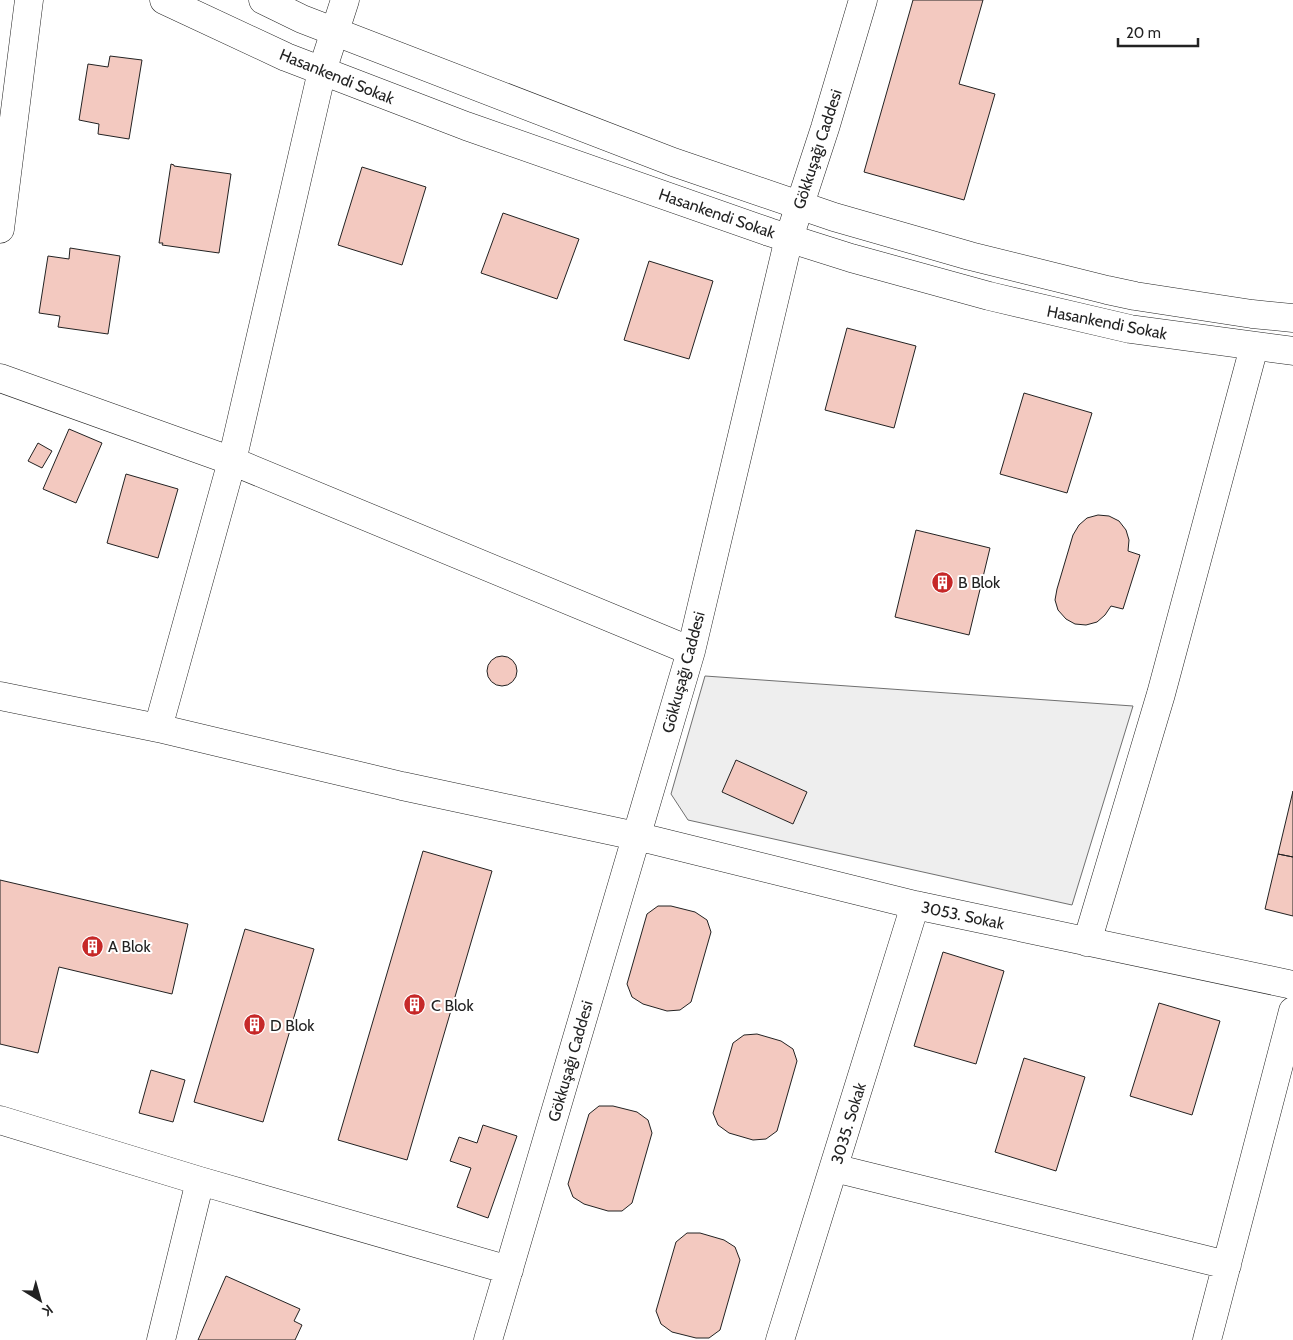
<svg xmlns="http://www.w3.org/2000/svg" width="1293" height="1340" viewBox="0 0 1293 1340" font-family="Cabin,sans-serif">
<rect width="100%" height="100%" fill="#fff"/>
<!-- green -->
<path fill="#eee" stroke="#6f6f6f" d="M705 676 1133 706 1072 905 688 820 671 794Z"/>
<!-- building -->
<path fill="#f3c9c0" stroke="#222" d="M913 0H983L959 84 995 94 964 200 864 172Z
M110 56 142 60 129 139 98 134 99 124 79 120 88 64 108 67Z
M171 164 174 165V166L231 174 219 253 162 245 163 243H159Z
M362 167 426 187 402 265 338 245Z
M503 213 579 239 557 299 481 273Z
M70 248 120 256 108 334 58 327 60 316 39 313 48 256 69 259Z
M649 261 713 281 689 359 624 340Z
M847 328 916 346 894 428 825 410Z
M1024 393 1092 413 1067 493 1000 474Z
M69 429 102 443 76 503 43 489Z
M38 443 52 451 42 468 28 461Z
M126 474 178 489 158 558 107 543Z
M1098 515 1109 516 1119 521 1126 530 1129 540 1128 551 1140 555 1123 609 1111 606 1105 615 1097 622 1086 625 1075 624 1066 619 1058 610 1055 600 1057 589 1073 535 1079 525 1087 518Z
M916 530 990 548 969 635 895 617Z
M487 671a15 15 0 1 1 30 0a15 15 0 1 1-30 0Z
M736 760 807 792 793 824 722 792Z
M1293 791V857L1278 854Z
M423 851 492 871 407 1160 338 1140Z
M1278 854 1293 857V916L1265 909Z
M0 880 188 924 172 994 59 967 38 1053 0 1044Z
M658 906H671L695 912 707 920 711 932 691 1002 680 1010 667 1011 643 1004 632 997 627 984 647 914Z
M245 929 314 949 263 1122 194 1102Z
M943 952 1004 971 976 1064 914 1046Z
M1159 1003 1220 1021 1192 1115 1130 1096Z
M757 1034 781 1041 793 1049 797 1061 777 1131 766 1139 753 1140 729 1133 718 1125 713 1113 733 1043 744 1035Z
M1024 1058 1085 1077 1056 1171 995 1152Z
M151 1070 185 1080 173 1122 139 1113Z
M599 1106H613L637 1112 648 1120 652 1133 632 1203 622 1211H608L584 1204 573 1197 568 1184 589 1114Z
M483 1125 517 1136 488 1218 457 1207 471 1168 450 1161 459 1137 477 1143Z
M687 1233H700L724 1240 735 1247 740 1260 720 1330 709 1338H696L672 1332 661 1324 656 1311 676 1242Z
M226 1276 300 1309 294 1321 302 1325 295 1340H198Z"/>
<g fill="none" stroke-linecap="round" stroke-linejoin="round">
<defs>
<path id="minor" d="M0 229 29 0
M0 378 232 461 691 651
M0 696 158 728 402 786 636 836 915 905 1293 985
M158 728 232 461 322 71 345 0
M1087 942 1161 694 1254 347
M0 1120 200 1181 509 1270
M834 1168 1227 1265
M161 1340 200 1181
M488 1340 691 651 789 238 825 128 863 0
M780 1340 915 905
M1207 1340 1293 1011"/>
<path id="major" d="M164 0 286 57 466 126 769 232 851 258 989 296 1130 329 1293 351
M263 0 302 19 673 162 834 217 970 256 1107 290 1135 296 1252 314 1293 318"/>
</defs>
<!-- minor casing -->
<use href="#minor" stroke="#222" stroke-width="29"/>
<!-- major casing -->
<use href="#major" stroke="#222" stroke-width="29"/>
<!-- minor -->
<use href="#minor" stroke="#fff" stroke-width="28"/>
<!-- major -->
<use href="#major" stroke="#fff" stroke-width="28"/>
</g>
<!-- icons -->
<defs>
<symbol id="building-disc" viewBox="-11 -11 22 22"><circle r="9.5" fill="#c62828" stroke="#fff"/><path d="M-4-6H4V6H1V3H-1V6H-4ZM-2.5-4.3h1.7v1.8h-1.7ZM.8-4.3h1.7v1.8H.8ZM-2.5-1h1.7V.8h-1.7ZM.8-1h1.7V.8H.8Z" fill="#fff"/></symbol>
</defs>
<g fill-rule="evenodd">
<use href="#building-disc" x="930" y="570" width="25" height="25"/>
<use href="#building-disc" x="80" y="934" width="25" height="25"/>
<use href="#building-disc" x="402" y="992" width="25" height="25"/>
<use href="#building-disc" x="242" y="1012" width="25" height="25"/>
</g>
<g text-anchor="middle" stroke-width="4" stroke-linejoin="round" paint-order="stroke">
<!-- street labels -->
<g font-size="16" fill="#222" stroke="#fff">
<text transform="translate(337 76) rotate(22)" y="6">Hasankendi Sokak</text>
<text transform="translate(817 149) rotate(-72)" y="6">Gökkuşağı Caddesi</text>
<text transform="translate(717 213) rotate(19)" y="6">Hasankendi Sokak</text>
<text transform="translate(1107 322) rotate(11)" y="6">Hasankendi Sokak</text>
<text transform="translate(683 672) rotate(-75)" y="6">Gökkuşağı Caddesi</text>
<text transform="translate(963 915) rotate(12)" y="6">3053. Sokak</text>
<text transform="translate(570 1061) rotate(-74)" y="6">Gökkuşağı Caddesi</text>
<text transform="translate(848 1123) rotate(-73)" y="6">3035. Sokak</text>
</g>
<!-- poi labels -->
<g font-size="16" fill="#222" stroke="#fff" text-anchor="start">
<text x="958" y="588">B Blok</text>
<text x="108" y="952">A Blok</text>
<text x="431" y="1011">C Blok</text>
<text x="270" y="1031">D Blok</text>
</g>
</g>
<!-- north arrow -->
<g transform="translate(40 1300) rotate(143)" stroke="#ffffff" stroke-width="4" paint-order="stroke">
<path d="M0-4L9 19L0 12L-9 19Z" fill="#222222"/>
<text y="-8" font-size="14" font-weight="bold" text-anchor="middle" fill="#222222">K</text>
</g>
<!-- scale -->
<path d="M1118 38v8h80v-8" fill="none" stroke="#222222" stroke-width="2.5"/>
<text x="1126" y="38" font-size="15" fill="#222222" stroke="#ffffff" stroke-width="4" paint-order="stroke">20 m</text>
</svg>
